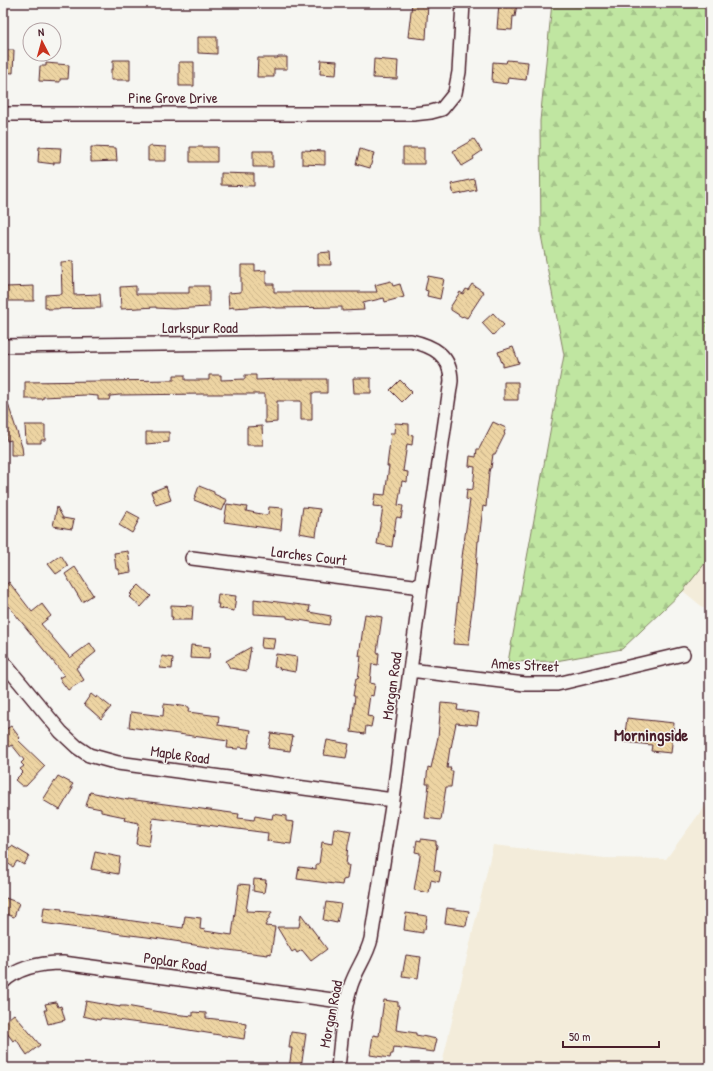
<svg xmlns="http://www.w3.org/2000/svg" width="713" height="1071" viewBox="0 0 713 1071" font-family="'Patrick Hand',sans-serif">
<defs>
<pattern id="forest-firs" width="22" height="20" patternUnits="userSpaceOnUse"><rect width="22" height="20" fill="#c0e6a1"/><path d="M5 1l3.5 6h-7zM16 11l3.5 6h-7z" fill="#a6c58b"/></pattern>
<pattern id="building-back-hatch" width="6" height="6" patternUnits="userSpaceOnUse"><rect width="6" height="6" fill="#edd4a3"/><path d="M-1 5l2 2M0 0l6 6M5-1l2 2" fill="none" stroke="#cdb68c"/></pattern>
</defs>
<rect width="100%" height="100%" fill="#f6f6f2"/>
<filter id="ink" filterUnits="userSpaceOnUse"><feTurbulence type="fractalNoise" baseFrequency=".025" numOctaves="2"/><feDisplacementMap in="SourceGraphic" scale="8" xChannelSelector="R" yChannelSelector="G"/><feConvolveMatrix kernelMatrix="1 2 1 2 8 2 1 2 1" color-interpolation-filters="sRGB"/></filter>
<g filter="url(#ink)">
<!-- built -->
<path fill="#f3ecda" d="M710 557V613L683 591Z
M710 799V1068H441L493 845 605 858 666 859Z"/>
<!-- forest -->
<path fill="url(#forest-firs)" stroke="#858266" d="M552 3H710V557L683 591 622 649 556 661 508 662 564 355 541 235 540 121Z"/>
<!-- building -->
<path fill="url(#building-back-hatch)" stroke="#4a1f2b" d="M412 3H428L426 39 408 37Z
M499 3H517L515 17 513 16 512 30 497 29Z
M198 37H217V54L198 53Z
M3 50H14L13 73 3 72Z
M278 57H287V69H274V77H257L258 58H278Z
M374 59 398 61 397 79 373 78Z
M113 60H130V80H111V69H113Z
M321 60 337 61 336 75 320 74Z
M507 60 528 62 526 80 508 78 507 84 492 82 493 62 506 63Z
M179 62H194V86H179Z
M46 63 69 65 68 79H60V82L39 81 40 66H46Z
M474 139 482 151 473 157 474 159 462 166 453 151Z
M148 146 166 147V161H148Z
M39 147 61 148 60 162H54V164L38 162Z
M91 147 116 148 117 161 91 162Z
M190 147H217V162H190Z
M403 148H424V164H403Z
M360 149 374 153 370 168 356 164Z
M302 150 325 151V165L302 164Z
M253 151H273V167H253Z
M221 173 254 174V186L221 185Z
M474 179 476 190 454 195 451 184Z
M330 252 331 265H318V253Z
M73 261 74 295 100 294 101 308 48 309V308H45V295L62 294 61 262Z
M241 265H255V271L266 270V284H274V292H377L375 285 391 281 393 286 400 284 404 297 385 302 384 298 363 303 364 310 342 311V307L277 308 265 306 233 308V307L229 308 228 293 241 292Z
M428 276 444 279 440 299 427 296 428 291 425 290Z
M472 284 484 292 467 318 463 316 462 317 451 310V306L460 292 463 294 466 289 468 290Z
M34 286V301H6V287Z
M136 286V294H155V293H189V286H209V307L173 309 156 308V307L121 309 120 287Z
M493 313 504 325 493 335 482 323Z
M513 347 519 363 503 367V363H502L498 352Z
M174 375H185V380H209V375H221V380L245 379V375H256V380L279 379H327V393H312V420H301V401H277V422L265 423V394H205L120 395 110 396 109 400H98V396L86 395 43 397V399H25V382L174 380Z
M353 378H371V393H354Z
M400 380 412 392 402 402 390 390Z
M504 382H518V400H504Z
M7 401 22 447 23 455H11V440L7 441 3 422V419L4 418 3 402Z
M493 422 506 428 504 433 505 434 495 454H493L491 468H490L489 472 486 507 483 506 479 541H478L474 595 470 624 471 625 469 645 453 644 462 557 470 500 466 499 467 489 472 490 473 488 475 467 469 466 470 456 476 457 477 449H479Z
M395 423 409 424V434L413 435 412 445 407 444 403 471 408 472 407 482 402 481 398 505 403 506 401 518 397 517 396 519 392 547 377 544 383 507 373 506 375 494 385 495 389 466H387L391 433H394Z
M25 425H45V440H41V443H26Z
M262 426 263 445H247V427Z
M146 432H169V442L146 444Z
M166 486 171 500 156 505 151 492Z
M199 486 214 492V494L227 500 222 511 194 500Z
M227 504 247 507 246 511 266 515 268 514 269 507 283 508 281 530 224 522Z
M57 507 63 518 74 520 72 529 53 526Z
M303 507 320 509 316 536 299 533Z
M127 511 140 518 132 533 119 525Z
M128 551 131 572 119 574V569H116L114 553Z
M61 555 68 566 56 574 48 564Z
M75 567 93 595 82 602 65 574Z
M9 582 32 612 42 604 51 616 41 624 70 658 90 643 96 652 76 668 84 680 68 690 59 678 64 675 3 599V587Z
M139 585 151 596 141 607 130 597 132 595 130 594Z
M218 594 236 596 234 611 218 608 219 604H217Z
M254 599 310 606 309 612 331 616 329 625 287 618V616L254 614Z
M171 605 193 606 192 620H172L173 617H171Z
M365 614 382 617 377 652 379 653 378 665 372 664 370 683 375 684 373 696 370 695 367 716 373 717 371 727 366 726 365 734 351 732 355 696H353L356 678 358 679 361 656H359Z
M262 637 275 638 273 649 261 648Z
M191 645 210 647 209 659 190 658Z
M251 647 247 671 230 668 226 661Z
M276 654 297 657 295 672 279 669 280 668 274 667Z
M162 656 173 658 172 669 160 668Z
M91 694 96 698 97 696 111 707 101 719 84 704Z
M441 703 453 704 458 705 457 710 479 713 477 725 456 723 451 748H450L447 768H451L450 771H453L451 787H446L441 820 425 818 429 784H426L428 767 431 768 438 737Z
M164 704 189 707 188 712 219 716 218 725 251 730 248 748 239 747 238 749 227 748 228 741 129 727 131 712 163 716Z
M627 718 674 723 671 753 651 751 652 745 624 742Z
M11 726 20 738 18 740 45 766 26 786H22L15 780 23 772 20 769 24 766 21 763 24 760 12 745 8 747 3 740V731Z
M271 733 293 736 290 751 268 748Z
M327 740 349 744 346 758 324 755Z
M58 776 73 784 70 788H73L60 810 43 800Z
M90 792 128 800V799L239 814 238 818 254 820 255 816 272 819 273 814 286 816V821L294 822 291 844 267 841 268 833 153 818 149 846 136 844 139 823 124 820 125 817 101 812V809L86 806Z
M334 828 351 831 348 845 346 865H349L347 879 343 880 342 885 297 879 299 867 316 869V864H319L322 842 332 844Z
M421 839 436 841V845H437L434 870 441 872 439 882 431 880 429 893 414 890 420 856V853L415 852 417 840 421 841Z
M3 843 9 848 12 846 29 856 24 865 17 861 13 867 3 860Z
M95 852 120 857 118 874 91 869Z
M254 879 266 880 264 893 253 891Z
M239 884 250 885 246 911 272 912 265 926 275 927 271 954 268 953V955L228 950 181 943V942L147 937 122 934 42 923 44 907 62 909V911L183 928 185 916 201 918 200 929 205 930V931L232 935Z
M3 897 19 903 14 917 3 913Z
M326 902 341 904 337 923 323 920Z
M447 908 469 911 466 926 445 923Z
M406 913 427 916 425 930 423 929V933L404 930Z
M301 914 327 949 311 961 302 950 297 953 295 950 292 952 277 927H299Z
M406 955 421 957 418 978 402 976Z
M384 1000 398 1002V1006H399L396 1030 416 1033V1035L437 1039 434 1052 394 1047 393 1054H391L390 1058 370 1055 373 1035 379 1036Z
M86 1001 120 1007V1006H126L172 1014 193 1016V1012L206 1013V1018L242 1022 241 1023 246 1024 244 1039 170 1027 101 1018 100 1020 83 1016Z
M56 1002 58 1007 61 1006 65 1020 48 1024 44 1010H47L45 1004Z
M14 1014 40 1045 27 1055 16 1039 13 1041 3 1028V1023Z
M291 1032 306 1034 301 1068H289L292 1048H289Z"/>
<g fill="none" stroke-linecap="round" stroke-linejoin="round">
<defs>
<path id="street" d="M3 114H413L431 112 442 109 455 93 459 72 463 3
M3 346 411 341C433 346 451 355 451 381L421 587 393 800 371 939C367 956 357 968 351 985 343 1010 341 1041 338 1068
M192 558 421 587
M3 662 61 732 77 747 89 755 118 763 393 800
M410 670 525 684H557L683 654
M3 982C19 966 42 963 63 963L347 1002"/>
</defs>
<!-- street casing -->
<use href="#street" stroke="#4a1f2b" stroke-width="16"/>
<!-- street -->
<use href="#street" stroke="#f6f6f2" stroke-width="13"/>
</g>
</g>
<g text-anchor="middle" stroke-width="3" stroke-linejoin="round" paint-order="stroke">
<!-- street labels -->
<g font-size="15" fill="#4a1f2b" stroke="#f6f6f2">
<text x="173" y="103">Pine Grove Drive</text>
<text x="200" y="333">Larkspur Road</text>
<text transform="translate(309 556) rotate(7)" y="5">Larches Court</text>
<text transform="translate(525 665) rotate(3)" y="5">Ames Street</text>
<text transform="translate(392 686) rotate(-82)" y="5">Morgan Road</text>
<text transform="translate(180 755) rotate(8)" y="5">Maple Road</text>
<text transform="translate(175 962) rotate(8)" y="5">Poplar Road</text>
<text transform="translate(331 1014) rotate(-79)" y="5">Morgan Road</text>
</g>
<!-- quarter labels -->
<g font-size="17" font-weight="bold" fill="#4a1f2b" stroke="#f6f6f2">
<text x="651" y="741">Morningside</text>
</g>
</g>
<!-- margin -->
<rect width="713" height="1071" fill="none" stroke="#f6f6f2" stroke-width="16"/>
<rect x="8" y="8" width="697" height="1055" fill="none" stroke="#4a1f2b" stroke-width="1.5" filter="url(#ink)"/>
<!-- north arrow -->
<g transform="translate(42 42) rotate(354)"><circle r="19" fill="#f6f6f2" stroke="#b1a0a2"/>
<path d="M0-3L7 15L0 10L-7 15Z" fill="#c8321e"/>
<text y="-6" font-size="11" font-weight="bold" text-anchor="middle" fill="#4a1f2b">N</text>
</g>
<!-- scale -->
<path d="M563 1041v6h96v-6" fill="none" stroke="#4a1f2b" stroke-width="2"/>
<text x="569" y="1041" font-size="12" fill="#4a1f2b" stroke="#f6f6f2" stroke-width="3" paint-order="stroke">50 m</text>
</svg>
